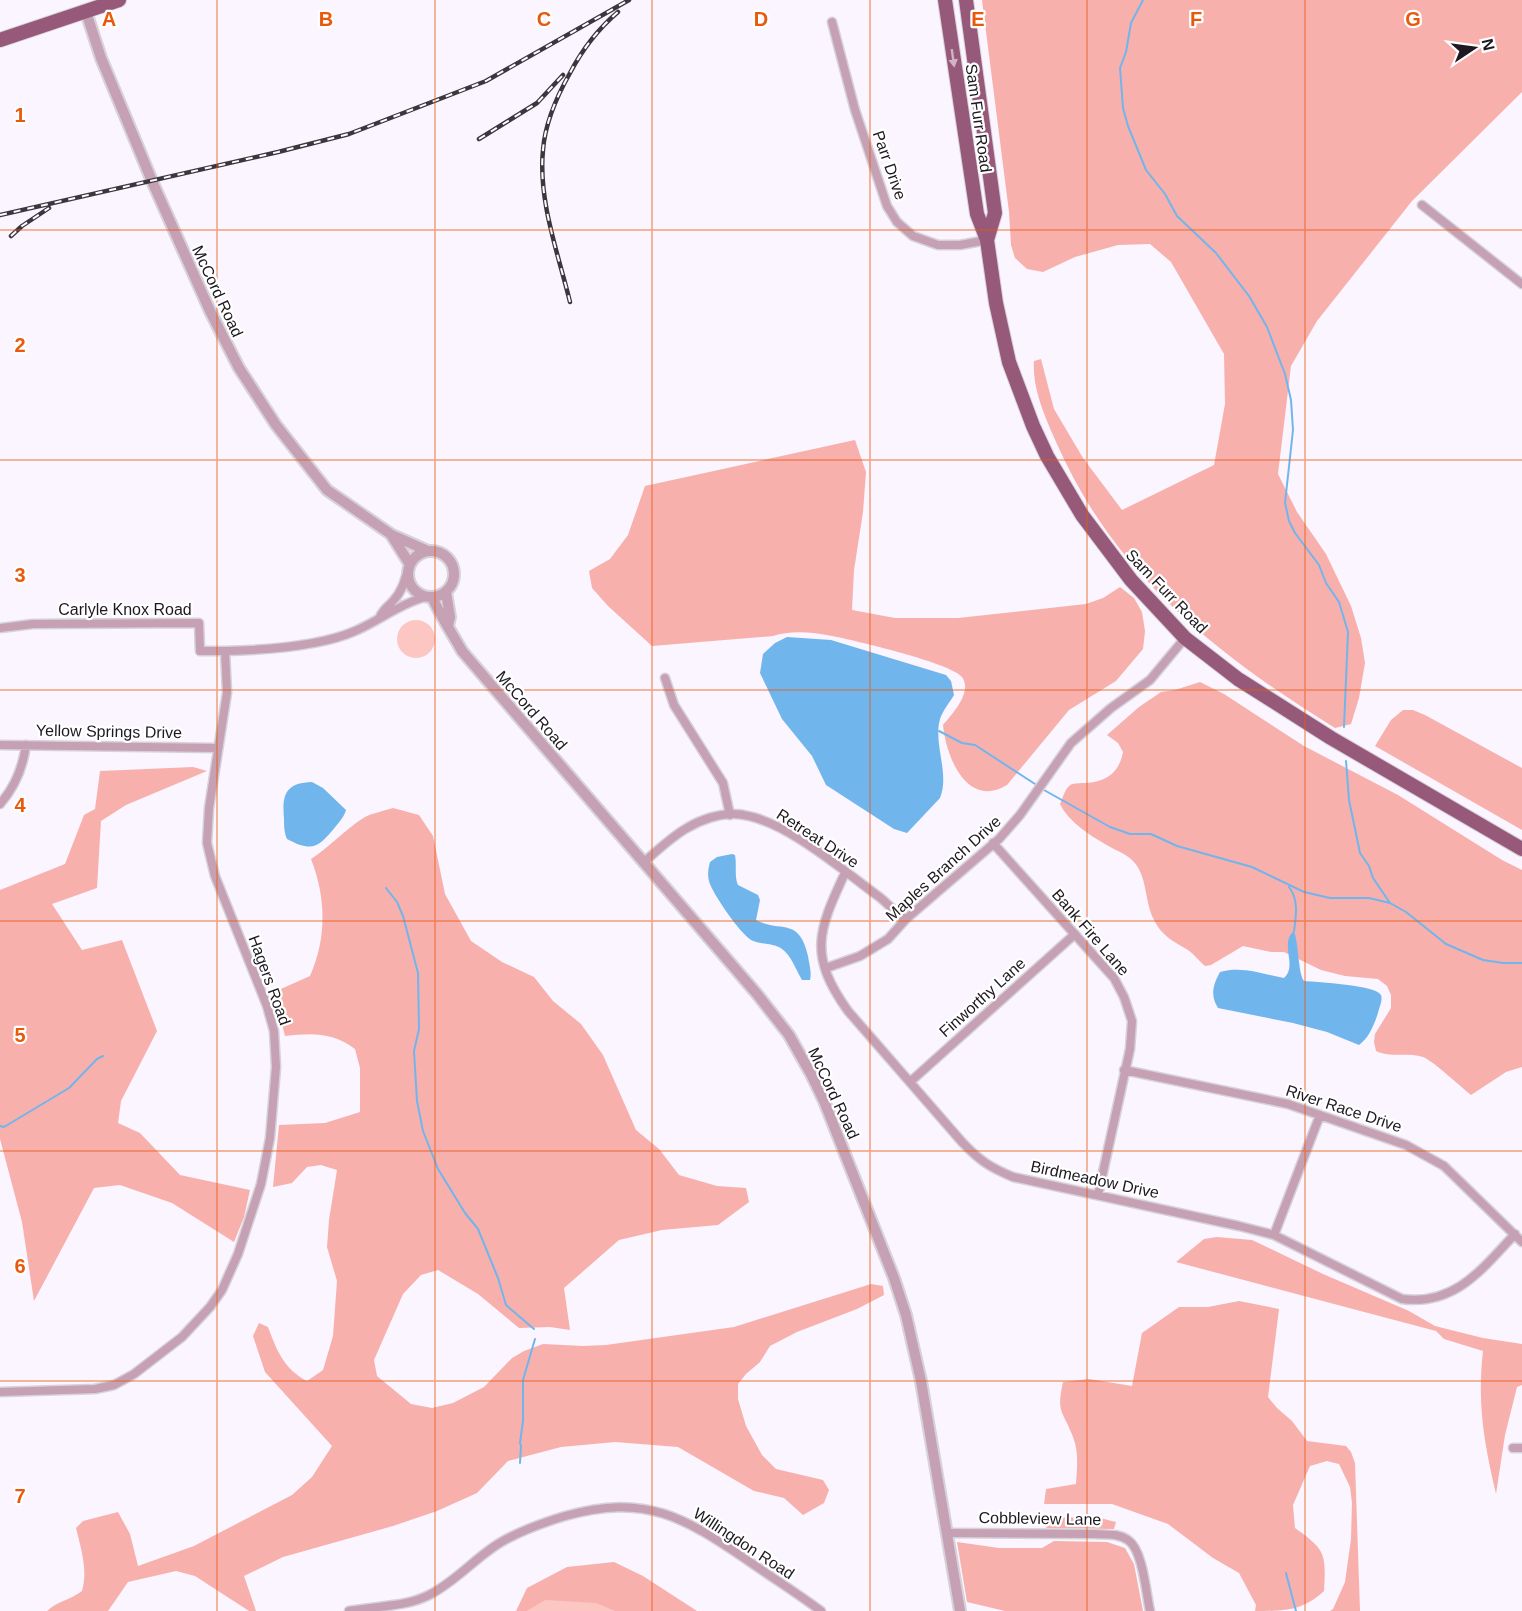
<svg xmlns="http://www.w3.org/2000/svg" width="1522" height="1611" viewBox="0 0 1522 1611" font-family="Helvetica,sans-serif">
<rect width="100%" height="100%" fill="#faf5fe"/>
<!-- green -->
<path fill="#fcc6c3" d="M397 639a19 19 0 1 1 38 0a19 19 0 1 1-38 0Z
M602 1588 628 1611H527L546 1600Z"/>
<!-- forest -->
<path fill="#f8b0ad" d="M982 0H1522V92L1412 201 1317 321 1291 366 1278 474 1297 512 1326 554 1351 606 1361 638 1365 663 1359 698 1351 724 1335 728C1217 655 1114 574 1057 444 1046 419 1032 389 1034 361L1041 359 1054 409 1083 458 1122 510 1214 465 1225 404 1224 354 1171 262 1150 244 1118 245 1075 257 1043 272 1027 269 1015 258 1011 245 1009 212Z
M855 440 866 472 863 512 854 570 852 610 895 618H958L1086 604 1103 598 1120 587 1134 598 1142 612 1145 631 1143 649 1116 681 1069 710 1007 785C967 809 946 757 943 725 952 714 973 692 962 677 951 663 853 640 832 636 813 632 790 630 773 636L652 646 608 606 592 588 589 571 610 559 628 535 645 486Z
M1200 682 1224 694 1304 746 1398 795 1502 860 1522 870V1067L1506 1072 1471 1095C1461 1087 1432 1060 1423 1057 1407 1052 1391 1058 1376 1051L1374 1042 1375 1034 1391 1008V995L1387 986 1378 979 1345 976 1321 970 1284 952H1271L1243 946 1211 965 1205 966C1199 961 1194 954 1188 950 1174 942 1161 935 1154 920 1144 901 1148 875 1132 860 1127 855 1118 851 1112 848 1094 838 1069 823 1060 804 1063 798 1065 787 1072 784 1076 783 1083 783 1087 783 1107 781 1119 773 1123 752L1118 743 1107 735 1139 707 1161 692 1175 690Z
M1403 710H1413L1425 715 1522 768V830L1375 746 1391 720Z
M193 767 207 771 126 805 101 821 97 888 52 904 82 950 122 940 157 1031 121 1101 118 1123 140 1133 180 1175 250 1190 244 1217 234 1242 172 1203 120 1185 94 1188 34 1301 22 1222 0 1139V890L65 864 84 815 95 809 100 771Z
M393 808 419 815 433 836 445 894 471 941 502 962 534 977 553 1001 581 1024 603 1055 636 1130 659 1149 679 1175 717 1186 746 1188 749 1202 718 1225 662 1230 619 1240 564 1288 570 1330 550 1327 519 1328 478 1294 438 1270 421 1275 403 1294 374 1360 377 1376 411 1404 432 1408 453 1403 484 1387 512 1358 524 1351 543 1344 583 1346 606 1345 734 1327 871 1284 883 1286 884 1295 857 1309 797 1332 770 1346 760 1362 746 1374 738 1384V1399L746 1426 762 1455 776 1469 823 1480 829 1490 824 1503 803 1515 784 1498 754 1491 678 1447 615 1442 561 1447 508 1461 477 1493 437 1511 393 1526 283 1557 244 1576 256 1611H249L195 1576 176 1571 128 1582 108 1611H47C56 1602 70 1600 82 1591 88 1569 81 1549 76 1528L83 1521 118 1512 130 1534 138 1566 194 1546 292 1495 312 1477 332 1446 265 1372 253 1336 259 1323 268 1327C277 1351 284 1369 307 1381L323 1370 333 1336 337 1281 327 1247 329 1220 337 1170 321 1165 307 1167 292 1183 273 1187 279 1125 325 1123 360 1112V1068L355 1049C332 1032 312 1033 285 1036L274 992 310 976C327 938 326 897 311 859 330 847 345 829 365 817 373 813 384 811 393 808Z
M1217 1237 1252 1240 1323 1274 1409 1311 1435 1326 1483 1338 1522 1344V1385L1517 1387 1505 1435 1496 1494C1484 1442 1477 1404 1483 1351L1444 1339 1436 1331 1176 1262 1204 1239Z
M1239 1301 1279 1309 1268 1397 1277 1408 1292 1421 1307 1441 1346 1446 1351 1452 1355 1463 1360 1611H1330L1333 1609 1345 1582 1351 1539 1352 1503 1350 1487 1339 1464 1327 1461 1310 1466 1293 1505 1295 1528C1326 1550 1326 1554 1324 1591 1302 1611 1285 1611 1255 1611L1256 1605 1239 1573 1213 1558 1168 1524 1112 1504H1044L1046 1489 1076 1484C1077 1468 1079 1452 1073 1437 1063 1410 1056 1414 1063 1382L1089 1379 1132 1386 1142 1333 1179 1307H1208Z
M1096 1517 1116 1522 1114 1529 1047 1528 1043 1524 1045 1518Z
M1054 1541 1107 1542 1125 1548 1134 1564 1143 1611H1005L967 1602 957 1542 999 1548H1042Z
M614 1562 643 1576 697 1611H615L596 1603 546 1600 527 1611H516L527 1588 567 1567Z"/>
<!-- water -->
<path fill="#71b5ed" d="M787 637 831 640 946 675 951 681 954 695C950 702 943 710 940 719 933 744 950 773 940 798L907 833 894 829 826 785 812 756 782 719 760 673 763 654 775 643Z
M312 782 323 788 346 810C344 817 340 821 336 826 319 847 313 853 287 839 284 832 284 825 284 819 282 795 285 783 312 782Z
M732 854 735 855C737 865 734 876 738 885L758 895 760 900 756 920C781 933 799 916 808 956 809 964 812 972 810 980H802C796 970 791 955 782 949 773 942 760 945 751 940 740 933 715 897 710 884 707 877 708 869 710 862L717 857Z
M1294 931C1299 945 1298 973 1304 981 1317 982 1376 985 1381 995 1383 1000 1379 1008 1378 1013 1374 1025 1369 1038 1359 1045L1327 1032 1293 1023 1218 1008C1210 995 1213 985 1220 972 1243 966 1261 974 1284 978 1298 966 1279 943 1294 931Z"/>
<g fill="none" stroke-linecap="round" stroke-linejoin="round">
<!-- stream -->
<path stroke="#71b5ed" stroke-width="2" d="M1143 0 1131 23 1126 52 1120 68 1123 108 1128 126 1146 170 1165 194 1177 216 1216 253 1249 296 1267 327 1285 374 1291 400 1293 430 1285 503 1289 521 1295 533 1319 565 1326 583 1339 602 1348 632 1344 727
M939 731 962 743 975 745 1035 784
M1346 761 1349 800 1360 853 1369 866 1373 878 1390 903
M1044 790 1110 827 1130 834H1151L1177 846 1252 867 1304 892 1330 898H1369L1390 903 1406 912 1446 944 1483 960 1503 963H1522
M1289 887C1299 900 1296 916 1294 931
M386 888 397 902 403 916 418 973 419 1029 414 1051 417 1101 423 1131 438 1169 465 1213 478 1229 498 1278 506 1305 534 1329
M0 1126 4 1127 69 1088 97 1059 103 1056
M520 1463 521 1446 520 1443 523 1421V1380L535 1339
M1286 1573 1296 1611"/>
<defs>
<path id="minor" d="M832 22 855 110 887 206 897 222 913 236 938 245H960L987 240
M1422 205 1522 284
M380 617C383 609 388 607 393 601 401 593 404 583 407 573
M0 628 33 624 199 623 200 651H225
M665 678 674 705 723 783 730 815
M0 745 218 748
M0 804C15 787 23 767 26 745
M993 843 1114 978 1124 997 1132 1021 1130 1049 1098 1195
M644 862C657 851 671 837 687 828 700 820 720 813 735 814 781 816 841 869 878 896 888 903 894 913 906 919
M845 873C818 931 808 955 848 1011L962 1142C979 1160 989 1167 1013 1177L1239 1226 1274 1235 1402 1299C1455 1306 1482 1269 1515 1234
M826 968 860 956 888 939 906 919 999 839 1020 815 1071 743 1111 708 1150 680 1185 638
M1124 1070 1288 1104 1406 1145 1444 1166 1522 1242
M910 1082 1075 934
M1274 1235 1320 1115
M0 1392 95 1389 114 1385 134 1374 182 1337 210 1307 222 1290 238 1254 261 1184 270 1138 276 1067 274 1031 267 1006 215 876 207 843 209 808 227 693 225 651C264 650 319 647 355 631 379 621 399 604 425 597
M1513 1448H1522
M948 1533 1095 1534C1106 1535 1118 1533 1128 1540 1143 1550 1146 1593 1150 1611
M349 1611C375 1606 406 1607 429 1595 455 1582 474 1559 498 1544 519 1531 542 1523 565 1516 646 1493 684 1517 750 1562 773 1578 798 1594 821 1611"/>
<path id="tertiary" d="M86 12 101 58 152 181 210 311 239 368 276 425 327 490 392 535 428 551
M392 536 409 563
M408 574a23 23 0 1 1 46 0a23 23 0 1 1-46 0Z
M446 592 450 617 448 626
M432 597C441 617 452 633 462 651L757 994 789 1035 811 1074 824 1101 894 1278 906 1315 921 1381 960 1611"/>
<path id="primary" d="M945 0 977 214 987 240 996 303 1009 362 1033 426 1047 456 1082 515 1131 580 1185 638 1238 679 1331 738 1522 849
M966 0 995 213 987 240
M0 40 119 0"/>
</defs>
<!-- minor casing -->
<use href="#minor" stroke="#d7d2da" stroke-width="11"/>
<!-- tertiary casing -->
<use href="#tertiary" stroke="#d7d2da" stroke-width="14"/>
<!-- primary casing -->
<use href="#primary" stroke="#d7d2da" stroke-width="16"/>
<!-- minor -->
<use href="#minor" stroke="#c5a1b3" stroke-width="8"/>
<!-- tertiary -->
<use href="#tertiary" stroke="#c5a1b3" stroke-width="10"/>
<!-- primary -->
<use href="#primary" stroke="#96597a" stroke-width="14"/>
<defs>
<path id="rail" d="M479 139 537 103 563 75
M0 215 278 152 349 134 486 81 629 0
M11 236 22 226 49 208
M570 302C558 253 538 200 543 150 545 123 557 96 570 73 582 50 598 29 618 12"/>
</defs>
<!-- rail casing -->
<use href="#rail" stroke="#3c373f" stroke-width="4.5"/>
<!-- rail -->
<use href="#rail" stroke="#fff" stroke-width="2" stroke-dasharray="7" stroke-linecap="butt"/>
</g>
<!-- one-way arrows -->
<defs><path id="oneway-solid" d="M-6-.8H1V-3.2L6.5 0L1 3.2V.8H-6Z" transform="scale(1.5)"/></defs>
<use fill="#d0b4c3" href="#oneway-solid" transform="translate(953 58) rotate(82)"/>
<!-- grid -->
<path fill="none" stroke="#e8590c" stroke-width="1.5" stroke-opacity="0.55" d="M217 0V1611M435 0V1611M652 0V1611M870 0V1611M1087 0V1611M1305 0V1611M0 230H1522M0 460H1522M0 690H1522M0 921H1522M0 1151H1522M0 1381H1522"/>
<g text-anchor="middle" stroke-width="4.5" stroke-linejoin="round" paint-order="stroke">
<!-- street labels -->
<g font-size="16" fill="#1e1920" stroke="#fff">
<text transform="translate(979 118) rotate(82)" y="6">Sam Furr Road</text>
<text transform="translate(890 165) rotate(71)" y="6">Parr Drive</text>
<text transform="translate(218 291) rotate(65)" y="6">McCord Road</text>
<text transform="translate(1167 591) rotate(46)" y="6">Sam Furr Road</text>
<text x="125" y="615">Carlyle Knox Road</text>
<text transform="translate(532 710) rotate(49)" y="6">McCord Road</text>
<text transform="translate(109 731) rotate(1)" y="6">Yellow Springs Drive</text>
<text transform="translate(818 838) rotate(33)" y="6">Retreat Drive</text>
<text transform="translate(943 868) rotate(-42)" y="6">Maples Branch Drive</text>
<text transform="translate(1091 932) rotate(49)" y="6">Bank Fire Lane</text>
<text transform="translate(270 980) rotate(70)" y="6">Hagers Road</text>
<text transform="translate(982 997) rotate(-42)" y="6">Finworthy Lane</text>
<text transform="translate(834 1093) rotate(65)" y="6">McCord Road</text>
<text transform="translate(1344 1108) rotate(18)" y="6">River Race Drive</text>
<text transform="translate(1095 1179) rotate(12)" y="6">Birdmeadow Drive</text>
<text transform="translate(1040 1518) rotate(1)" y="6">Cobbleview Lane</text>
<text transform="translate(744 1543) rotate(33)" y="6">Willingdon Road</text>
</g>
</g>
<g font-size="20" text-anchor="middle" font-weight="bold" fill="#e8590c" stroke="#fff" stroke-width="4.5" stroke-linejoin="round" paint-order="stroke">
<text x="109" y="26">A</text>
<text x="326" y="26">B</text>
<text x="544" y="26">C</text>
<text x="761" y="26">D</text>
<text x="978" y="26">E</text>
<text x="1196" y="26">F</text>
<text x="1413" y="26">G</text>
<text x="20" y="122">1</text>
<text x="20" y="352">2</text>
<text x="20" y="582">3</text>
<text x="20" y="812">4</text>
<text x="20" y="1042">5</text>
<text x="20" y="1273">6</text>
<text x="20" y="1503">7</text>
</g>
<!-- north arrow -->
<g transform="translate(1474 48) rotate(77)" stroke="#ffffff" stroke-width="4.5" paint-order="stroke">
<path d="M0-4.5L10 22L0 15L-10 22Z" fill="#1e1920"/>
<text y="-9" font-size="16" font-weight="bold" text-anchor="middle" fill="#1e1920">N</text>
</g>
</svg>
